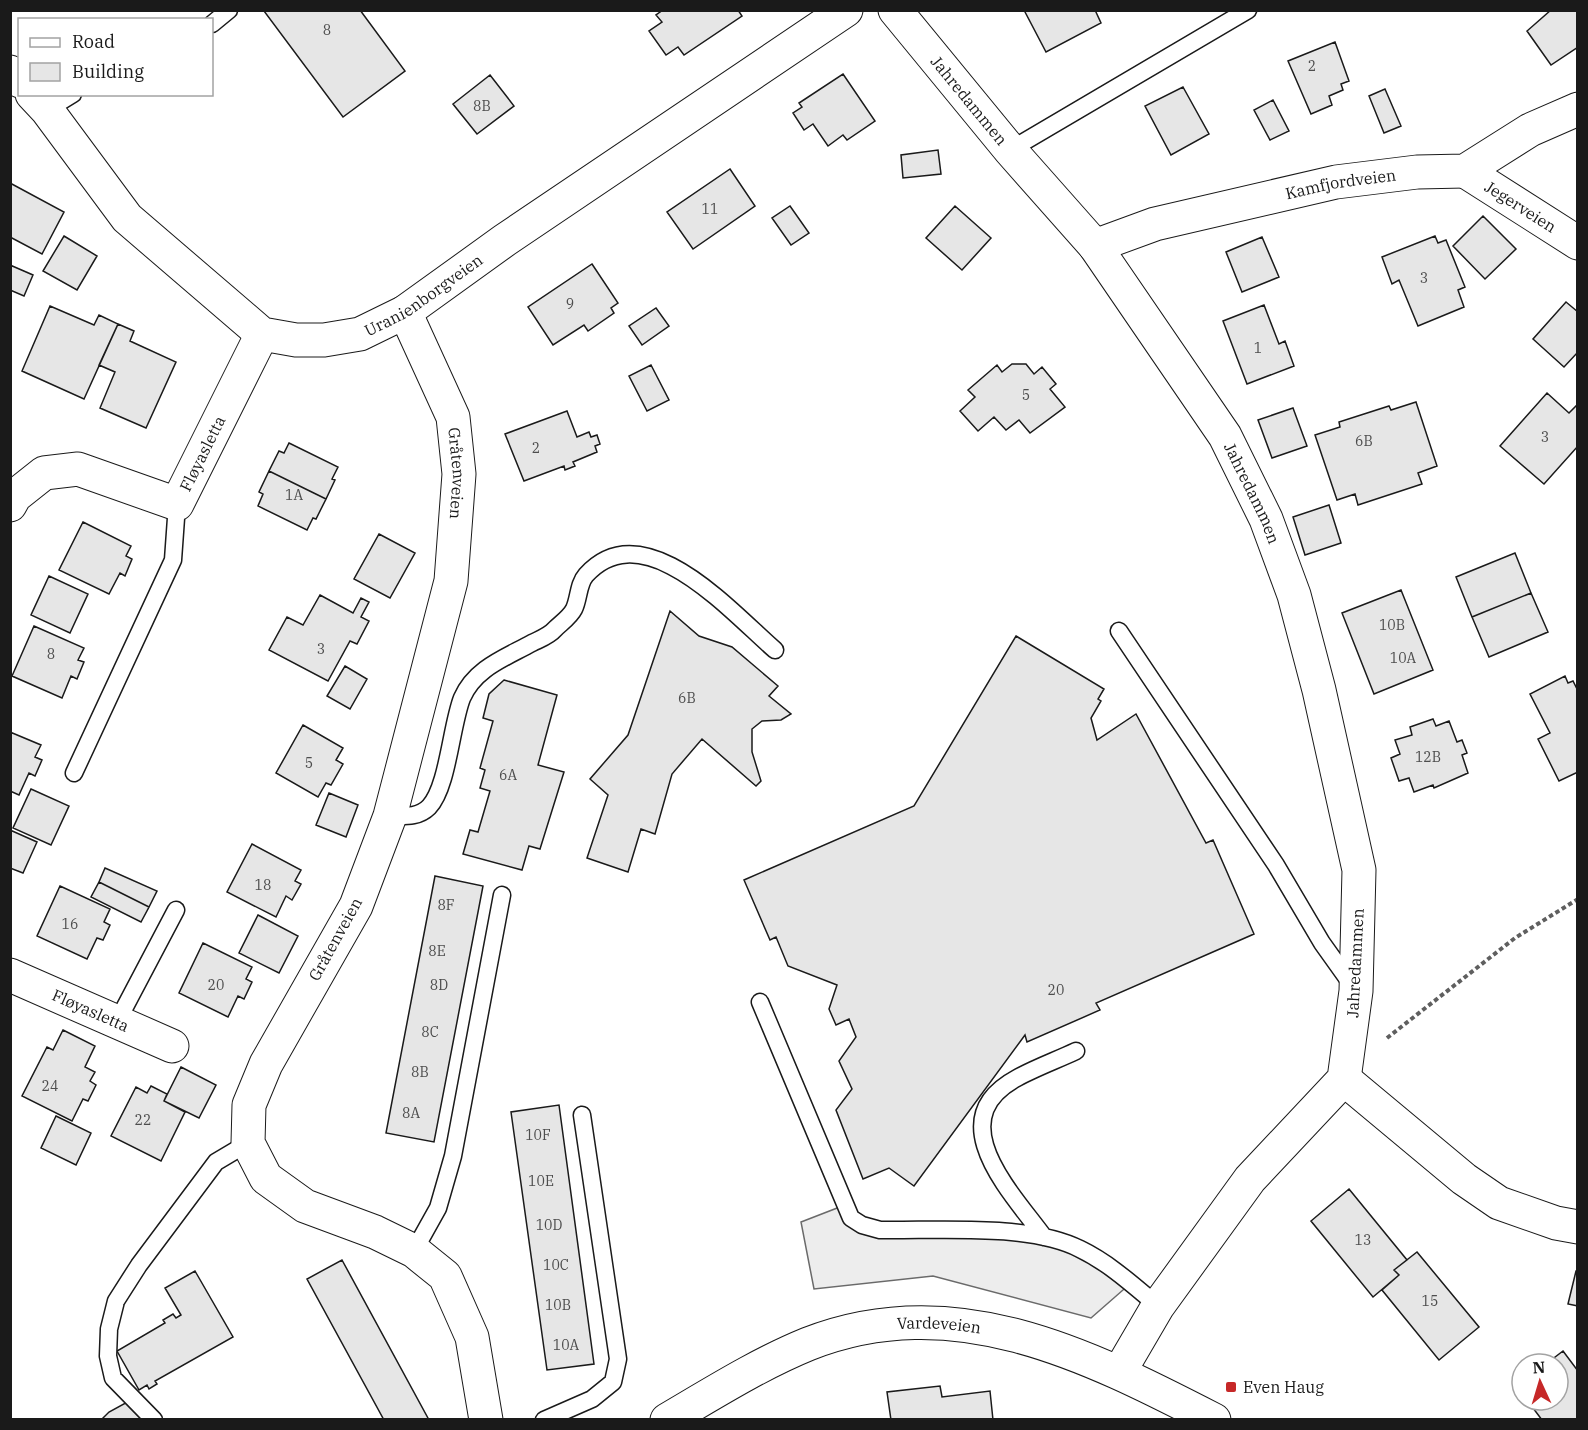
<svg xmlns="http://www.w3.org/2000/svg" width="1588" height="1430" viewBox="0 0 1588 1430" font-family="'IBM Plex Serif',serif">
<rect width="100%" height="100%" fill="#fff"/>
<!-- parking -->
<path fill="#ededed" stroke="#6a6a6a" stroke-width="1.5" d="M845 1205 862 1225 1044 1237 1131 1283 1091 1318 933 1276 814 1289 801 1222Z"/>
<!-- building -->
<path fill="#e6e6e6" stroke="#1a1a1a" stroke-width="1.5" d="M360 10 405 71 343 117 264 11Z
M663 10H738L742 16 684 55 678 47 666 55 649 31 662 22 656 15Z
M1024 10H1095L1101 23 1046 52Z
M1578 10V47L1551 65 1527 31 1551 10Z
M1335 42 1349 81 1341 84 1343 90 1329 96 1332 105 1311 114 1288 61Z
M843 74 875 121 847 140 843 135 828 146 813 124 804 130 793 113 802 107 799 103Z
M490 75 514 106 477 134 453 104Z
M1183 87 1209 134 1171 155 1145 106Z
M1385 89 1401 126 1384 133 1369 96Z
M1273 100 1289 131 1270 140 1254 110Z
M938 150 941 174 903 178 901 155Z
M730 169 755 206 693 249 667 212Z
M10 183 64 212 42 254 10 237Z
M790 206 809 233 791 245 772 218Z
M955 206 991 238 962 270 926 238Z
M1483 216 1516 249 1485 279 1453 246Z
M64 236 97 256 77 290 43 271Z
M1435 236 1438 243 1446 240 1465 287 1458 290 1464 307 1418 326 1399 280 1392 284 1382 257Z
M1262 237 1279 277 1242 292 1226 252Z
M592 264 618 303 611 308 614 313 588 331 584 325 553 345 528 307Z
M10 265 33 275 24 296 10 290Z
M1566 302 1578 312V352L1564 367 1533 339Z
M1264 305 1279 344 1285 341 1294 366 1247 384 1223 321Z
M50 306 94 325 99 315 118 324 84 399 22 371Z
M656 308 669 326 642 345 629 326Z
M118 324 134 331 130 341 176 362 146 428 100 408 115 372 99 365Z
M1012 364H1026L1034 374 1042 367 1056 384 1050 389 1065 407 1030 433 1019 420 1006 430 994 417 978 431 960 411 975 397 968 390 997 365 1002 372Z
M651 365 669 400 647 411 629 376Z
M1547 393 1569 413 1576 406 1578 407V446L1544 484 1500 446Z
M1416 402 1437 466 1418 473 1422 484 1358 505 1355 494 1337 500 1315 435 1340 427 1339 422 1389 406 1391 410Z
M1293 408 1307 446 1272 458 1258 420Z
M567 411 577 437 589 432 591 437 597 435 600 444 595 446 597 452 573 462 575 466 565 470 564 466 524 481 505 434Z
M289 443 338 467 332 479 335 480 326 499 269 471 279 451 284 453Z
M269 471 326 499 316 519 313 518 307 530 258 506 263 494 259 492Z
M1329 505 1341 543 1305 555 1293 517Z
M83 522 131 546 126 556 132 559 125 576 120 573 109 594 59 570Z
M379 534 415 553 390 598 354 579Z
M1515 553 1531 593 1472 617 1456 577Z
M49 576 88 594 70 633 31 615Z
M1401 590 1433 670 1374 694 1342 613Z
M1531 593 1548 632 1489 657 1472 617Z
M320 595 353 613 361 598 369 602 361 617 369 621 357 644 350 641 328 681 269 650 287 617 303 625Z
M670 611 699 636 732 647 778 686 769 696 791 714 781 720 762 721 752 729V752L761 781 756 786 702 739 672 774 655 834 641 829 628 872 587 858 608 795 590 779 628 735Z
M34 626 84 648 78 660 84 662 77 679 71 676 62 698 12 676Z
M1016 636 1104 689 1098 699 1101 701 1091 718 1097 740 1136 714 1206 843 1213 840 1254 934 1096 1003 1100 1010 1027 1042 1025 1035 914 1186 889 1168 863 1179 836 1110 852 1089 839 1061 856 1037 849 1019 836 1025 829 1009 837 985 788 966 776 937 770 940 744 880 914 806Z
M345 666 367 679 350 709 327 696Z
M1565 676 1568 683 1573 681 1578 691V772L1559 781 1538 739 1550 733 1530 694Z
M504 680 557 695 538 765 564 772 540 849 529 846 522 870 463 854 470 830 478 832 490 791 480 788 485 770 480 768 493 721 483 718 489 694Z
M1433 719 1436 726 1449 721 1457 742 1462 740 1467 753 1462 755 1468 773 1434 788 1433 785 1414 792 1409 778 1399 781 1391 758 1400 754 1395 740 1412 735 1410 727Z
M303 725 343 748 336 760 343 764 331 785 326 783 318 797 276 773Z
M10 732 41 745 35 757 42 760 35 776 29 773 19 795 10 791Z
M31 789 69 806 51 845 13 828Z
M329 793 358 805 346 837 316 825Z
M10 830 37 842 23 873 10 868Z
M252 844 301 870 295 881 301 884 292 900 286 896 276 917 227 892Z
M105 868 157 891 149 907 99 882Z
M435 876 483 886 434 1142 386 1133Z
M99 882 149 907 141 922 91 897Z
M60 886 110 909 104 922 110 925 103 940 97 938 87 959 37 936Z
M258 915 298 936 279 973 239 953Z
M203 943 252 967 246 979 252 982 244 999 238 996 228 1017 179 993Z
M63 1030 95 1046 85 1067 95 1072 90 1081 96 1085 88 1101 83 1099 72 1121 22 1096 47 1047 53 1050Z
M181 1067 216 1085 199 1118 164 1101Z
M151 1086 167 1094 164 1101 185 1112 161 1161 111 1136 136 1087 147 1093Z
M559 1105 594 1364 547 1370 511 1112Z
M56 1116 91 1133 76 1165 41 1148Z
M1349 1189 1407 1260 1394 1270 1399 1275 1373 1297 1311 1221Z
M1417 1252 1479 1327 1439 1360 1382 1290 1399 1275 1394 1270Z
M342 1260 429 1420H384L307 1279Z
M195 1271 233 1337 155 1381 157 1384 149 1389 147 1385 139 1390 117 1351 165 1323 163 1320 173 1314 176 1318 181 1315 165 1288Z
M1576 1271H1578V1306L1568 1304Z
M1563 1351 1578 1371V1420H1542L1527 1400H1558V1364H1546Z
M940 1386 942 1397 990 1391 993 1420H891L887 1392Z
M131 1400 142 1420H101L109 1412Z"/>
<g fill="none" stroke-linecap="round" stroke-linejoin="round">
<defs>
<path id="lane" d="M212 24 229 10
M47 110 73 94
M1010 150 1248 10
M1119 631 1276 865 1322 943 1352 985
M74 773 173 560 177 504
M390 816C404 816 418 818 429 807 448 787 451 726 462 698 475 668 505 658 532 643 540 639 549 636 555 629 561 623 570 617 574 609 579 599 578 584 586 575 644 511 732 613 775 650
M760 1002 851 1218 862 1225 880 1230C937 1231 1029 1223 1080 1249 1109 1263 1133 1285 1158 1306
M117 1022 176 910
M1044 1237C1012 1193 939 1120 1017 1078 1035 1068 1057 1060 1076 1051
M414 1251 438 1208 453 1156 502 895
M154 1420 113 1378 108 1356 109 1329 116 1301 139 1265 216 1162 248 1143
M544 1420 592 1399 613 1382 618 1359 582 1115"/>
<g id="street">
<path id="s1" d="M895 10 1010 150 1095 246 1225 436 1266 519 1294 595 1319 690 1359 870 1356 991 1344 1079 1250 1179 1158 1306 1120 1371"/>
<path d="M10 72 20 81"/>
<path id="s2" d="M32 94 47 110 127 218 262 334 296 340H324L360 334 405 312 505 240 846 10"/>
<path id="s3" d="M1465 171 1578 243"/>
<path id="s4" d="M1095 246 1155 224 1336 182 1417 172 1465 171 1530 130 1578 109"/>
<path id="s5" d="M405 312 453 417 459 474 451 581 390 816 356 906 266 1064 249 1105 248 1143 266 1178 305 1206 375 1232 414 1251 445 1276 472 1337 486 1420"/>
<path id="s6" d="M10 505 15 496 44 473 78 469 177 504 262 334"/>
<path id="s7" d="M10 975 172 1046"/>
<path d="M1344 1079 1464 1179 1499 1203 1556 1223 1578 1227"/>
</g>
<g id="secondary">
<path id="s8" d="M667 1420C713 1393 759 1364 808 1344 953 1287 1086 1354 1214 1420"/>
</g>
</defs>
<!-- lane casing -->
<use href="#lane" stroke="#1a1a1a" stroke-width="19"/>
<!-- street casing -->
<use href="#street" stroke="#1a1a1a" stroke-width="35"/>
<!-- secondary casing -->
<use href="#secondary" stroke="#1a1a1a" stroke-width="35"/>
<!-- path -->
<path stroke="#5f5f5f" stroke-width="4" stroke-dasharray="4.5 3" stroke-linecap="butt" d="M1387 1038 1515 938 1578 899"/>
<!-- lane -->
<use href="#lane" stroke="#fff" stroke-width="16"/>
<!-- street -->
<use href="#street" stroke="#fff" stroke-width="33"/>
<!-- secondary -->
<use href="#secondary" stroke="#fff" stroke-width="33"/>
</g>
<!-- markers -->
<rect fill="#c62828" stroke="#fff" stroke-width="2" x="1225" y="1381" width="12" height="12" rx="3"/>
<g text-anchor="middle" stroke-width="4.5" stroke-linejoin="round" paint-order="stroke">
<!-- number labels -->
<g font-size="14" fill="#4d4d4d">
<text x="327" y="35">8</text>
<text x="1312" y="71">2</text>
<text x="482" y="111">8B</text>
<text x="710" y="214">11</text>
<text x="1424" y="283">3</text>
<text x="570" y="309">9</text>
<text x="1258" y="353">1</text>
<text x="1026" y="400">5</text>
<text x="1545" y="442">3</text>
<text x="1364" y="446">6B</text>
<text x="536" y="453">2</text>
<text x="294" y="500">1A</text>
<text x="1392" y="630">10B</text>
<text x="321" y="654">3</text>
<text x="51" y="659">8</text>
<text x="1403" y="663">10A</text>
<text x="687" y="703">6B</text>
<text x="1428" y="762">12B</text>
<text x="309" y="768">5</text>
<text x="508" y="780">6A</text>
<text x="263" y="890">18</text>
<text x="446" y="910">8F</text>
<text x="70" y="929">16</text>
<text x="437" y="956">8E</text>
<text x="216" y="990">20</text>
<text x="439" y="990">8D</text>
<text x="1056" y="995">20</text>
<text x="430" y="1037">8C</text>
<text x="420" y="1077">8B</text>
<text x="50" y="1091">24</text>
<text x="411" y="1118">8A</text>
<text x="143" y="1125">22</text>
<text x="538" y="1140">10F</text>
<text x="541" y="1186">10E</text>
<text x="549" y="1230">10D</text>
<text x="1363" y="1245">13</text>
<text x="556" y="1270">10C</text>
<text x="1430" y="1306">15</text>
<text x="558" y="1310">10B</text>
<text x="566" y="1350">10A</text>
</g>
<!-- street labels -->
<g font-size="16" fill="#1a1a1a" stroke="#fff">
<text dy="6" stroke="none"><textPath href="#s1" startOffset="117">Jahredammen</textPath></text>
<text dy="6" stroke="none"><textPath href="#s4" startOffset="254">Kamfjordveien</textPath></text>
<text dy="6" stroke="none"><textPath href="#s3" startOffset="66">Jegerveien</textPath></text>
<text dy="6" stroke="none"><textPath href="#s2" startOffset="508">Uranienborgveien</textPath></text>
<text dy="6" stroke="none"><textPath href="#s6" startOffset="243">Fløyasletta</textPath></text>
<text dy="6" stroke="none"><textPath href="#s5" startOffset="172">Gråtenveien</textPath></text>
<text dy="6" stroke="none"><textPath href="#s1" startOffset="603">Jahredammen</textPath></text>
<text transform="translate(335 939) rotate(-61)" y="6">Gråtenveien</text>
<text transform="translate(1355 963) rotate(-87)" y="6">Jahredammen</text>
<text dy="6" stroke="none"><textPath href="#s7" startOffset="88">Fløyasletta</textPath></text>
<text dy="6" stroke="none"><textPath href="#s8" startOffset="294">Vardeveien</textPath></text>
</g>
<!-- poi labels -->
<g font-size="16" fill="#1a1a1a" stroke="#fff" text-anchor="start">
<text x="1243" y="1393">Even Haug</text>
</g>
</g>
<!-- border -->
<rect width="1588" height="1430" fill="none" stroke="#1a1a1a" stroke-width="24"/>
<!-- legend -->
<rect x="18" y="18" width="195" height="78" fill="#ffffff" stroke="#a3a3a3" stroke-width="1.5"/>
<rect x="30" y="38" width="30" height="9" fill="#ffffff" stroke="#a3a3a3" stroke-width="1.5"/>
<text x="72" y="48" font-size="18" fill="#1a1a1a">Road</text>
<rect x="30" y="63" width="30" height="18" fill="#e6e6e6" stroke="#a3a3a3" stroke-width="1.5"/>
<text x="72" y="78" font-size="18" fill="#1a1a1a">Building</text>
<!-- north arrow -->
<g transform="translate(1540 1382) rotate(356)"><circle r="28" fill="#ffffff" stroke="#a3a3a3" stroke-width="1.5"/>
<path d="M0-4.5L10 22L0 15L-10 22Z" fill="#c62828"/>
<text y="-9" font-size="16" font-weight="bold" text-anchor="middle" fill="#1a1a1a">N</text>
</g>
</svg>
